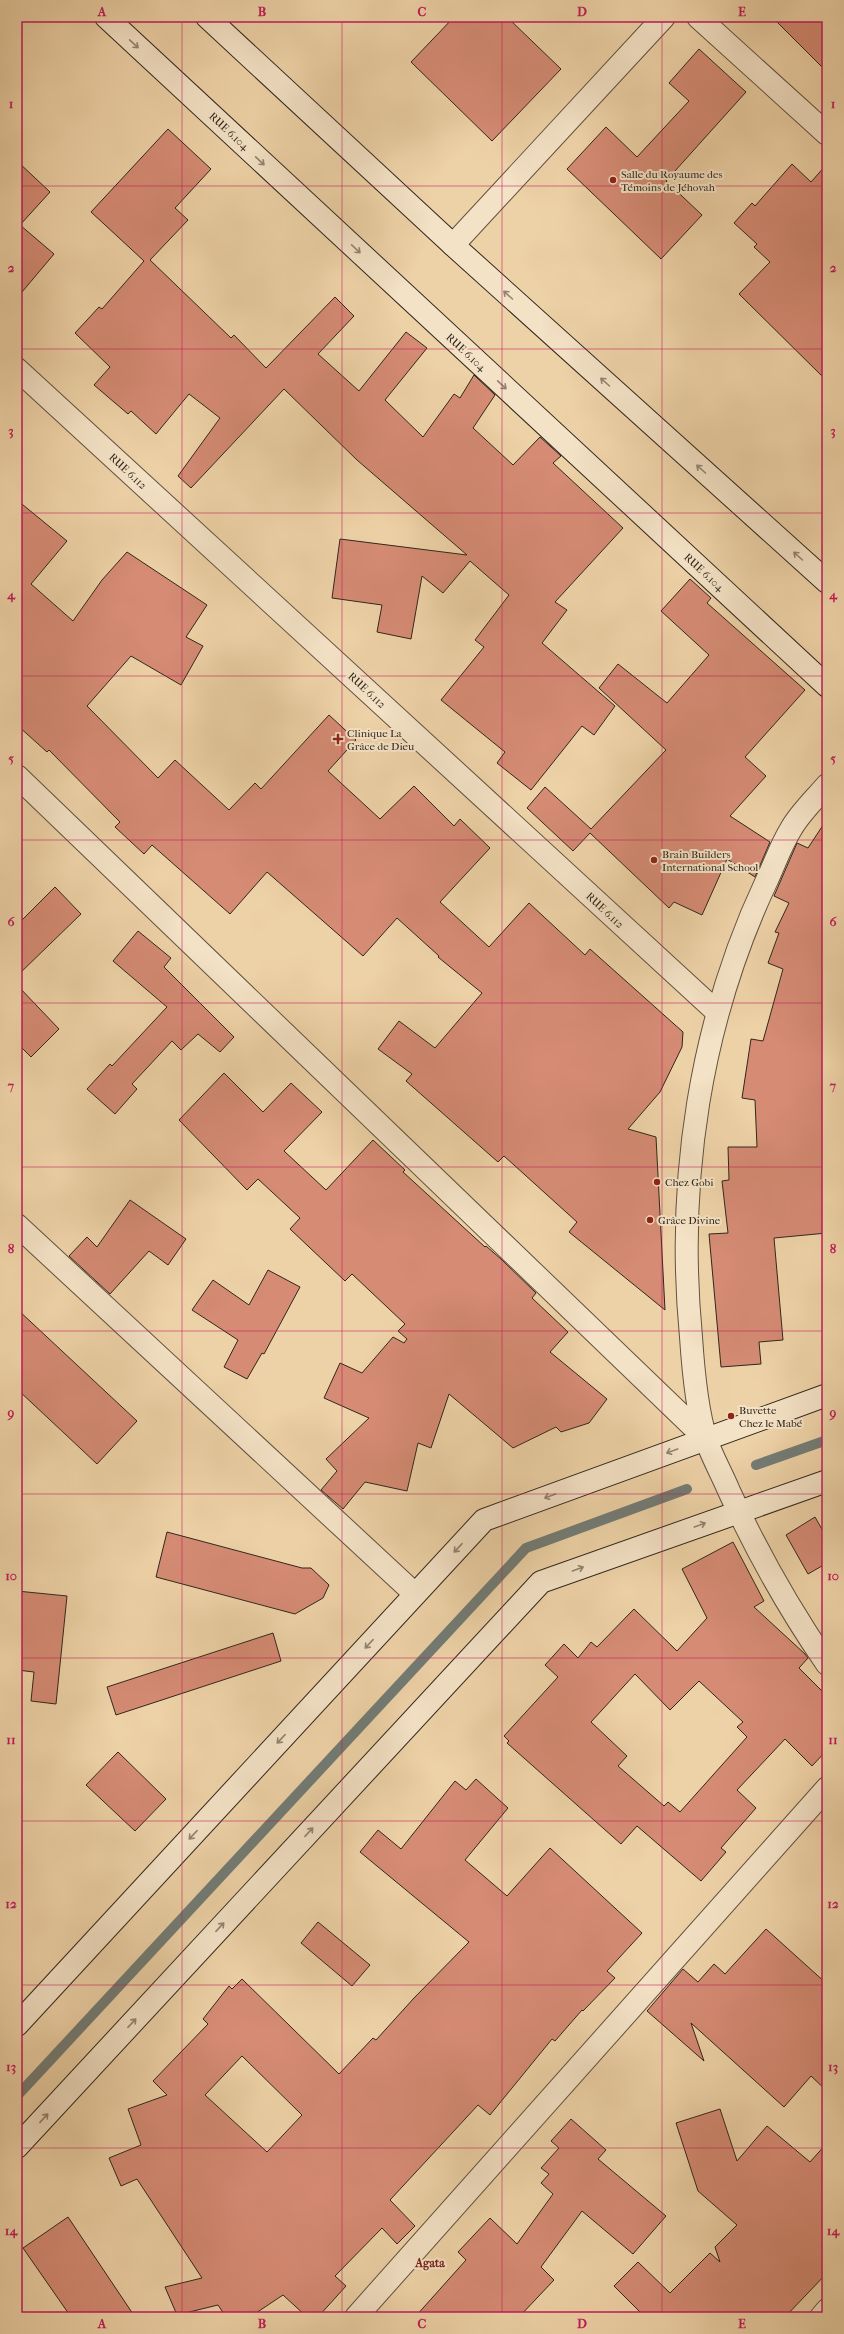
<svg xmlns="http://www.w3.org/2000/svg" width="844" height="2334" viewBox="0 0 844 2334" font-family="'IM FELL French Canon',serif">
<rect width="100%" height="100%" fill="#eed2a7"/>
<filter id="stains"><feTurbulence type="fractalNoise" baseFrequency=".005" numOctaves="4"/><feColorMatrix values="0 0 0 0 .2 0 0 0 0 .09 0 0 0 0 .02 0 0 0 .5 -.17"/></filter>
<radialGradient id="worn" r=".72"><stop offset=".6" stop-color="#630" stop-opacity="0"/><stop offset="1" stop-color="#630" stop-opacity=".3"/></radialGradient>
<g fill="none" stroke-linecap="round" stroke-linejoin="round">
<!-- stream -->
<path stroke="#727c76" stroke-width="10" d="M756 1465 827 1440
M17 2096 526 1548 687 1489"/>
</g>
<!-- building -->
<path fill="#d58b74" stroke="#30271c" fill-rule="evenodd" d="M454 17H507L561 69 492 141 411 62Z
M772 17H827V72Z
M699 49 746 92 666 181 702 215 661 259 567 169 606 127 637 157 689 101 669 83Z
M168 129 211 169 175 208 188 220 150 260 231 338 234 335 266 368 335 297 354 316 318 354 359 391 406 332 427 348 385 400 423 437 454 394 460 398 474 375 495 395 473 428 513 465 540 437 561 456 553 463 623 528 555 602 567 610 542 643 615 706 594 735 582 726 531 790 497 763 505 752 441 700 484 647 475 640 509 595 470 561 443 593 422 576 411 639 377 632 382 605 332 598 340 539 467 555 357 460 284 389 191 488 178 476 220 418 189 394 156 434 131 411 128 414 94 385 110 367 75 333 99 307 102 309 144 261 91 212Z
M17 161 50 192 20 225 54 254 17 298Z
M792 164 811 182 827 164V381L739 294 770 262 754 247 757 244 734 223 752 203 755 206Z
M17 500 67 541 31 584 73 621 102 580 127 552 207 605 186 637 203 646 181 685 131 656 87 706 158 778 175 760 229 810 255 783 261 789 329 715 356 740 328 771 380 819 414 786 454 826 460 819 490 848 440 902 489 947 529 903 585 955 590 949 683 1032 682 1047 660 1092 628 1129 656 1137 665 1310 569 1232 577 1222 504 1156 498 1162 406 1081 412 1074 378 1049 399 1021 435 1048 482 993 438 957 439 956 397 918 363 956 267 872 230 914 152 845 144 854 115 827 120 822 49 750 47 752 17 725Z
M690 579 711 598 707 603 805 690 745 757 766 776 730 816 770 842 755 877 727 859 702 915 674 902 669 908 590 833 573 851 527 808 545 787 591 829 666 750 599 688 618 664 667 703 709 655 661 611Z
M827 819V1233L774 1238 783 1340 759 1342 761 1364 721 1367 709 1234 728 1233 722 1181 729 1180 728 1147H757L755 1100 742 1098 751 1039 763 1041 783 969 768 963 779 933 775 932 789 903 774 896 797 843 808 848Z
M55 887 81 914 17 976V925Z
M138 931 171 958 164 967 234 1037 220 1052 198 1034 181 1050 172 1041 132 1084 137 1089 115 1114 87 1089 110 1064 112 1066 167 1007 113 961Z
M17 985 59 1029 31 1057 17 1043Z
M224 1073 263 1112 291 1083 322 1112 284 1151 326 1190 373 1140 405 1170 403 1172 485 1247 486 1246 502 1260 536 1293 532 1298 568 1332 550 1352 607 1399 589 1423 561 1432 556 1427 513 1448 449 1394 431 1448 418 1443 407 1491 365 1482 343 1509 321 1490 337 1471 326 1459 369 1418 324 1398 340 1363 362 1373 393 1337 404 1343 407 1339 398 1331 405 1324 352 1274 345 1281 290 1229 300 1218 258 1179 247 1190 179 1120Z
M130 1200 186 1239 168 1265 149 1251 110 1294 69 1256 87 1237 97 1247Z
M268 1270 300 1287 264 1354 262 1353 247 1379 224 1367 238 1340 192 1310 213 1280 249 1305Z
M17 1309 137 1421 97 1464 17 1389Z
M815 1517 827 1538V1563L808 1574 786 1535Z
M167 1532 302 1568H311L329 1585 323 1598 295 1614 156 1577Z
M733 1542 764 1601 754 1607 805 1654 808 1658 799 1668 827 1696V1750L812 1766 785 1739 737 1790 756 1808 721 1848 726 1852 701 1881 637 1826 621 1844 507 1743 509 1741 504 1736 558 1677 545 1665 564 1644 578 1658 591 1642 597 1647 634 1609 677 1651 707 1618 682 1569ZM635 1674 670 1710 699 1681 743 1722 737 1727 747 1737 680 1812 668 1802 664 1806 618 1766 627 1756 591 1722Z
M17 1591 67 1596 56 1704 31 1701 34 1672 17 1670Z
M273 1633 281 1661 116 1715 107 1687Z
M118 1752 166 1799 135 1831 86 1785Z
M476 1779 508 1808 465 1860 507 1896 550 1848 642 1933 607 1971 615 1978 583 2011 582 2010 555 2041 552 2039 490 2115 478 2105 390 2200 415 2226 397 2244 382 2228 335 2276 346 2286 318 2317H307L283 2295 250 2317H226L218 2305 177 2315 165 2287 202 2278 137 2179 121 2186 109 2158 141 2145 128 2109 167 2095 153 2081 208 2024 203 2019 229 1986 232 1989 242 1979 339 2074 373 2038 376 2040 414 1998 469 1942 360 1852 378 1830 401 1849 455 1781 466 1790ZM242 2056 302 2115 267 2152 205 2095Z
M318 1922 370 1965 352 1986 301 1943Z
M766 1929 827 1984V2091L811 2076 784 2107 691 2023 704 2061 647 2011 683 1969 698 1982 714 1964 725 1974Z
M720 2109 737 2161 767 2126 810 2162 827 2143V2273L785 2317H645L614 2286 638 2262 670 2293 710 2253 720 2262 715 2247 737 2225 698 2191 676 2123Z
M571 2119 606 2150 598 2159 666 2216 633 2254 582 2211 541 2267 554 2280 519 2317H415L466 2260 458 2252 490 2218 517 2244 553 2194 541 2183 549 2174 541 2168 559 2148 551 2141Z
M68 2217 135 2317H71L23 2248Z"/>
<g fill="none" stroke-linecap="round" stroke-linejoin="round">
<defs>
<path id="street" d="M698 17 827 134
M453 245 664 17
M17 369 717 1012
M17 776 706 1439
M827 785C815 799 800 813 791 829 781 845 775 863 767 880 700 1022 676 1180 691 1337 693 1367 697 1411 706 1439 712 1457 722 1474 729 1491 757 1552 789 1609 827 1664
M17 1225 415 1594
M356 2317 827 1788
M821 2317 827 2310"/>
<path id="secondary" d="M106 17 827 686
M207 17 453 245 827 582
M17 2025 484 1520 827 1395
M17 2147 541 1582 827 1481"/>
</defs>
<!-- street casing -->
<use href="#street" stroke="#60523f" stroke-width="24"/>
<!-- secondary casing -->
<use href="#secondary" stroke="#30271c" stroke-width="24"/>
<!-- street -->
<use href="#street" stroke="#f4e2c6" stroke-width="22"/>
<!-- secondary -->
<use href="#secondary" stroke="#f4e2c6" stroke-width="22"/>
</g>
<!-- one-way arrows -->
<defs><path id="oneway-shaft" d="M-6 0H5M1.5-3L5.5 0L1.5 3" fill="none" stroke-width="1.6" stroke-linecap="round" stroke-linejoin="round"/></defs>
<g stroke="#928471">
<use href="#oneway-shaft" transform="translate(134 44) rotate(43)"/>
<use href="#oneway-shaft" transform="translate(260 161) rotate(43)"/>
<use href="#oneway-shaft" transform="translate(356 249) rotate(43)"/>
<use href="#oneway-shaft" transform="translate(508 295) rotate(-138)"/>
<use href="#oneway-shaft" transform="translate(605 382) rotate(-138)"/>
<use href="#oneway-shaft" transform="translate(502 385) rotate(43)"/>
<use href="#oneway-shaft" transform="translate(701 469) rotate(-138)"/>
<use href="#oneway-shaft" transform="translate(798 556) rotate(-138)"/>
<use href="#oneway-shaft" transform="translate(672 1451) rotate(160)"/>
<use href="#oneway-shaft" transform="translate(550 1496) rotate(160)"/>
<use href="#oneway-shaft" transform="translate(700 1525) rotate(-20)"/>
<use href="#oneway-shaft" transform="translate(458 1548) rotate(133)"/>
<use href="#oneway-shaft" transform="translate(578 1569) rotate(-20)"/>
<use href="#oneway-shaft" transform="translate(369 1644) rotate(133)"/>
<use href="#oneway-shaft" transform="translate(281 1739) rotate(133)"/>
<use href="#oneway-shaft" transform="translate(309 1832) rotate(-47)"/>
<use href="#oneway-shaft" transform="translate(193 1835) rotate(133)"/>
<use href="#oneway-shaft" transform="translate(220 1927) rotate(-47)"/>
<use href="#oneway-shaft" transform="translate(132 2023) rotate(-47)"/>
<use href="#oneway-shaft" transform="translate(44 2118) rotate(-47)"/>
</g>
<!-- grid -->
<path fill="none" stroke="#c2185b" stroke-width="1" stroke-opacity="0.55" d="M182 17V2317M342 17V2317M502 17V2317M662 17V2317M17 186H827M17 349H827M17 513H827M17 676H827M17 840H827M17 1003H827M17 1167H827M17 1331H827M17 1494H827M17 1658H827M17 1821H827M17 1985H827M17 2148H827"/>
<!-- markers -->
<g fill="#8f2418" stroke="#f4e2c6" stroke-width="1.5">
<circle cx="613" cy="180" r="4"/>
<path d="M336 733h4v4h4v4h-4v4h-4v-4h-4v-4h4z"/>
<circle cx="654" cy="860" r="4"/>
<circle cx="657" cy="1182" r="4"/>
<circle cx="650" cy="1220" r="4"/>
<circle cx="731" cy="1416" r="4"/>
</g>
<g text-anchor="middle" stroke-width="4" stroke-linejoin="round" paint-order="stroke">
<!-- street labels -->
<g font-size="11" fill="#30271c" stroke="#f4e2c6">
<text transform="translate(229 131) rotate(43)" y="4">RUE 6.104</text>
<text transform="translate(466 352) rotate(43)" y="4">RUE 6.104</text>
<text transform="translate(128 471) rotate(43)" y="4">RUE 6.112</text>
<text transform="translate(704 572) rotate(43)" y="4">RUE 6.104</text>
<text transform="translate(367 690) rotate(43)" y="4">RUE 6.112</text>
<text transform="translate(605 910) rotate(43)" y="4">RUE 6.112</text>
</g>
<!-- poi labels -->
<g font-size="11" fill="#30271c" stroke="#f4e2c6" text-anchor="start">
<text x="621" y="178">Salle du Royaume des<tspan x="621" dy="13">Témoins de Jéhovah</tspan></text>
<text x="347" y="737">Clinique La<tspan x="347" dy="13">Grâce de Dieu</tspan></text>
<text x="662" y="858">Brain Builders<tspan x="662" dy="13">International School</tspan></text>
<text x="665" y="1186">Chez Gobi</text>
<text x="658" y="1224">Grâce Divine</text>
<text x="739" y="1414">Buvette<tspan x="739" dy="13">Chez le Mabé</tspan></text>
</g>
<!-- neighbourhood labels -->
<g font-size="12" font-weight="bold" fill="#7a1f14" stroke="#f4e2c6">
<text x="430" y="2267">Agata</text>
</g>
</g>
<!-- margin -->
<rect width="844" height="2334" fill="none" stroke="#eed2a7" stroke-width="44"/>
<rect x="22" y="22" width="800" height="2290" fill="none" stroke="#c2185b" stroke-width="1.5"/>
<g font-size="13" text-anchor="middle" font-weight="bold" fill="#c2185b">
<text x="102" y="16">A</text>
<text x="262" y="16">B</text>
<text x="422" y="16">C</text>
<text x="582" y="16">D</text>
<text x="742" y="16">E</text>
<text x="11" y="108">1</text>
<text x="833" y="108">1</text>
<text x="11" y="272">2</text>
<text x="833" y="272">2</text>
<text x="11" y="435">3</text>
<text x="833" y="435">3</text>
<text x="11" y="599">4</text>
<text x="833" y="599">4</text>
<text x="11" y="763">5</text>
<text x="833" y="763">5</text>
<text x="11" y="926">6</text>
<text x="833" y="926">6</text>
<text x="11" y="1090">7</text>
<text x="833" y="1090">7</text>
<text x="11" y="1253">8</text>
<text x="833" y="1253">8</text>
<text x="11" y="1417">9</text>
<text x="833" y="1417">9</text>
<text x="11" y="1580">10</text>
<text x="833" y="1580">10</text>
<text x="11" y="1744">11</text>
<text x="833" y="1744">11</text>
<text x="11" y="1908">12</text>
<text x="833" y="1908">12</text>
<text x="11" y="2071">13</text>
<text x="833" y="2071">13</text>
<text x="11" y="2235">14</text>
<text x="833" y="2235">14</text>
<text x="102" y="2328">A</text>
<text x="262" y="2328">B</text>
<text x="422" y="2328">C</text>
<text x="582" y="2328">D</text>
<text x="742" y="2328">E</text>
</g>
<rect width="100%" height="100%" filter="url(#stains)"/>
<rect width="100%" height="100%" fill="url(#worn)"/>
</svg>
